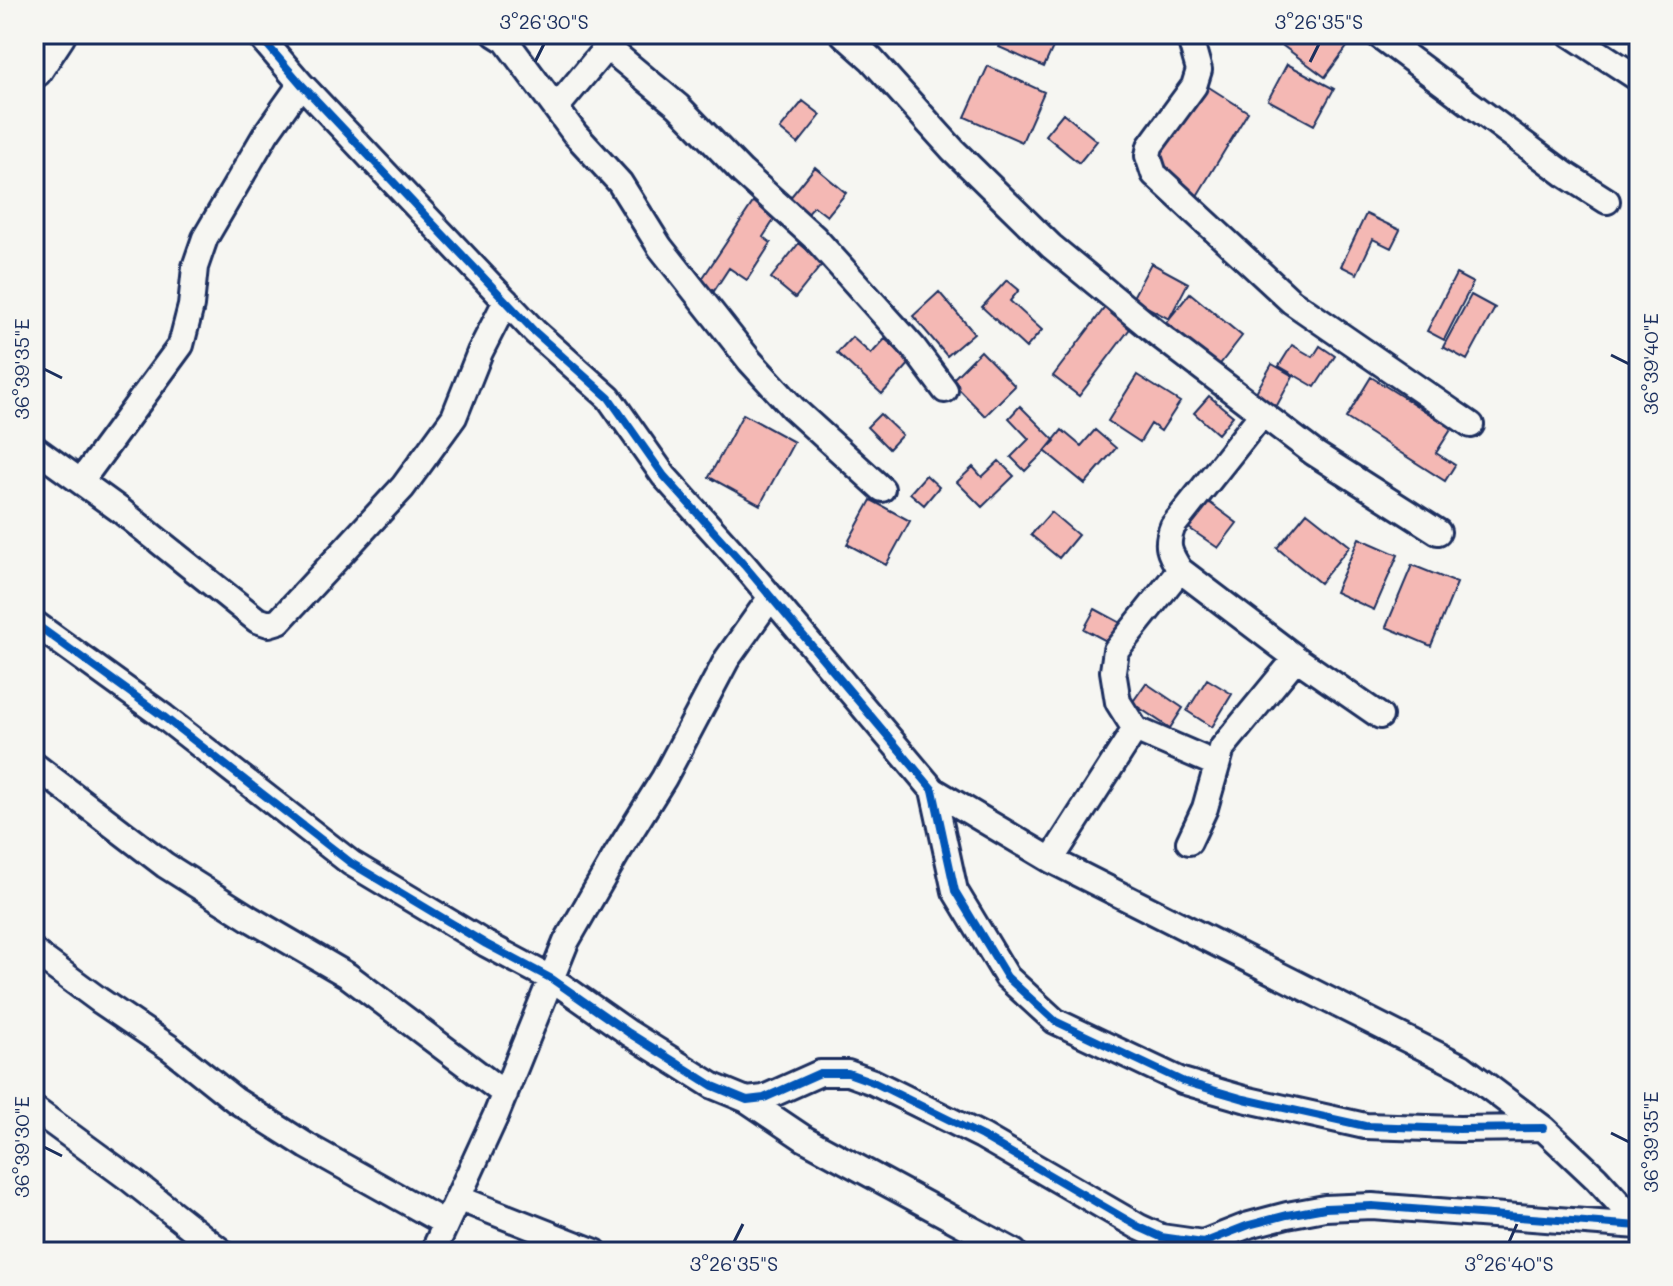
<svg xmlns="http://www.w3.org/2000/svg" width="1673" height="1286" viewBox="0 0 1673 1286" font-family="Mali,sans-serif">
<rect width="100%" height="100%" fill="#f6f6f2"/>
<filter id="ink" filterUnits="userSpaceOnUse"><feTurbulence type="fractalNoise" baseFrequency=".0125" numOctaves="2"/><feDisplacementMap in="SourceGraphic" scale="16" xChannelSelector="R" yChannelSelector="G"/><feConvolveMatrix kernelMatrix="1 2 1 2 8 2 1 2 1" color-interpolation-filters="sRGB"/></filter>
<g filter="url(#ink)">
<!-- building -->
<path fill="#f4b8b4" stroke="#1b2f5e" stroke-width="2" d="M1005 34H1059L1044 67 999 47Z
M1267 34H1352L1355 36 1325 77Z
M1287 64 1334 89 1314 125 1268 100Z
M988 66 1044 92 1022 142 965 117Z
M1204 84 1248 112 1197 196 1152 169Z
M803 101 821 115 798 144 780 129Z
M1063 113 1097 141 1079 163 1045 135Z
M815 167 846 193 827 216 814 206 802 219 785 204Z
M754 201 776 217 763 237 771 243 747 280 729 268 714 291 700 282Z
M1366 214 1400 230 1391 248 1373 239 1357 274 1341 266Z
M799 243 823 263 795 298 771 278Z
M1151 263 1188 283 1169 319 1132 299Z
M1456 274 1473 283 1444 340 1427 331Z
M1007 280 1019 290 1010 301 1042 330 1026 348 982 307Z
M939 292 974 333 947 356 913 316Z
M1190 293 1242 336 1217 368 1164 325Z
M1471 295 1495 308 1467 360 1443 347Z
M1106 306 1132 326 1079 396 1053 376Z
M852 337 871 354 885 339 911 362 882 394 837 353Z
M1292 345 1313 357 1320 346 1335 356 1315 387 1279 366Z
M981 351 1015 386 985 416 951 381Z
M1272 364 1293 376 1274 411 1252 399Z
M1137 375 1180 402 1161 431 1151 424 1140 442 1108 421Z
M1371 377 1452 428 1436 453 1455 465 1445 481 1346 418Z
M1209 396 1233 416 1218 434 1194 413Z
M1020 406 1055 441 1025 471 1011 457 1029 439 1009 418Z
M743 414 794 442 760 505 709 477Z
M880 414 902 435 889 449 867 427Z
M1062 430 1081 446 1095 430 1116 448 1085 484 1045 451Z
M999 461 1014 476 982 507 957 482 973 467 982 477Z
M926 475 939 487 924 505 910 493Z
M1202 497 1237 523 1218 548 1183 524Z
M871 500 910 521 886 565 847 544Z
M1051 512 1078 535 1059 558 1031 535Z
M1307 512 1350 546 1320 583 1277 548Z
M1359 538 1398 555 1374 610 1335 592Z
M1412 565 1457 583 1431 646 1386 627Z
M1095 609 1121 623 1110 643 1084 629Z
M1207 679 1232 694 1212 727 1187 711Z
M1146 683 1183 708 1170 728 1132 703Z"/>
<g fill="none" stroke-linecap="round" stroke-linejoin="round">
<defs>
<path id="street" d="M258 34 301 84 535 332 609 398 664 476 744 565 933 790 955 891 1007 977 1055 1021 1182 1081 1244 1099 1365 1126 1459 1129 1543 1128
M495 34 506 41 575 134 620 183 660 247 750 361 793 408 882 489
M843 34 871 59 953 150 1051 246 1159 335 1314 453 1438 532
M1183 34 1190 38 1199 70 1194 86 1150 146 1148 156 1154 174 1291 301 1471 425
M1377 34 1566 175 1607 201
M1570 34 1639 79
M607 47 678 106 742 172 815 238 913 347 945 390
M556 108 616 36
M1262 414 1173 526C1165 545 1169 553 1180 570L1296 658 1380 716
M34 448 120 510 257 620 269 624 279 621 403 487 454 417 480 352 506 301
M81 481 181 345 191 306 195 267 205 238 267 132 301 84
M1180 570 1116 650 1113 671 1118 702 1135 729 1216 764
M34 623 164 717 351 863 486 944 552 979 629 1033 713 1086 747 1100 764 1098 820 1073H848L873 1082 982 1136 1139 1227 1161 1237 1203 1243 1249 1225 1287 1215 1325 1208 1372 1206 1639 1226
M34 765 165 865 249 918 347 975 505 1094
M933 790 1051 860 1462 1067 1543 1128 1596 1178 1639 1225
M1189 842 1205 808 1222 748 1296 658
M1051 860 1135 729
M34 952 99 1000 170 1048 235 1100 307 1146 445 1223
M747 1100 805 1139 1014 1252
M34 1109 131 1180 222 1252
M458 1198 595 1252
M433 1252 496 1115 566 942 616 855 664 778 727 659 771 597"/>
<path id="secondary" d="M34 69 57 34"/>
</defs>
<!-- street casing -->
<use href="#street" stroke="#1b2f5e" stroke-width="30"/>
<!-- secondary casing -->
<use href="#secondary" stroke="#1b2f5e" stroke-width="42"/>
<!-- street -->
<use href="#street" stroke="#f6f6f2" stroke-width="24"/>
<!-- secondary -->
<use href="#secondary" stroke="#f6f6f2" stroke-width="36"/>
<defs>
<path id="cycleway" d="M258 34 301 84 535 332 609 398 664 476 744 565 933 790 955 891 1007 977 1055 1021 1182 1081 1244 1099 1365 1126 1459 1129 1543 1128
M34 623 164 717 351 863 486 944 552 979 629 1033 713 1086 747 1100 764 1098 820 1073H848L873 1082 982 1136 1139 1227 1161 1237 1203 1243 1249 1225 1287 1215 1325 1208 1372 1206 1639 1226"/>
</defs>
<!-- cycleway casing -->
<use href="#cycleway" stroke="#f6f6f2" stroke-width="13"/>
<!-- cycleway -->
<use href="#cycleway" stroke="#0057b8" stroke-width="8"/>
</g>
</g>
<!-- ticks -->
<path fill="none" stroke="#1b2f5e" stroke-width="3" d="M535 62 544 44M1310 62 1319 44M1611 355 1629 364M44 369 62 378M1611 1133 1629 1142M44 1147 62 1156M734 1242 743 1224M1509 1242 1517 1224"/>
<!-- margin -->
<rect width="1673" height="1286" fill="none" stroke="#f6f6f2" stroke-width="88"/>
<rect x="44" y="44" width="1585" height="1198" fill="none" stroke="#1b2f5e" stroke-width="3"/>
<g font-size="20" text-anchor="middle" fill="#1b2f5e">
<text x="544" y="29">3°26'30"S</text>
<text x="1319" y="29">3°26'35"S</text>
<text transform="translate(1651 364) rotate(-90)" y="7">36°39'40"E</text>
<text transform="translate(22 369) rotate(-90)" y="7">36°39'35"E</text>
<text transform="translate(1651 1142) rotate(-90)" y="7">36°39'35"E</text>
<text transform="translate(22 1147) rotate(-90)" y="7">36°39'30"E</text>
<text x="734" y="1271">3°26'35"S</text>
<text x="1509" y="1271">3°26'40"S</text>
</g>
</svg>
